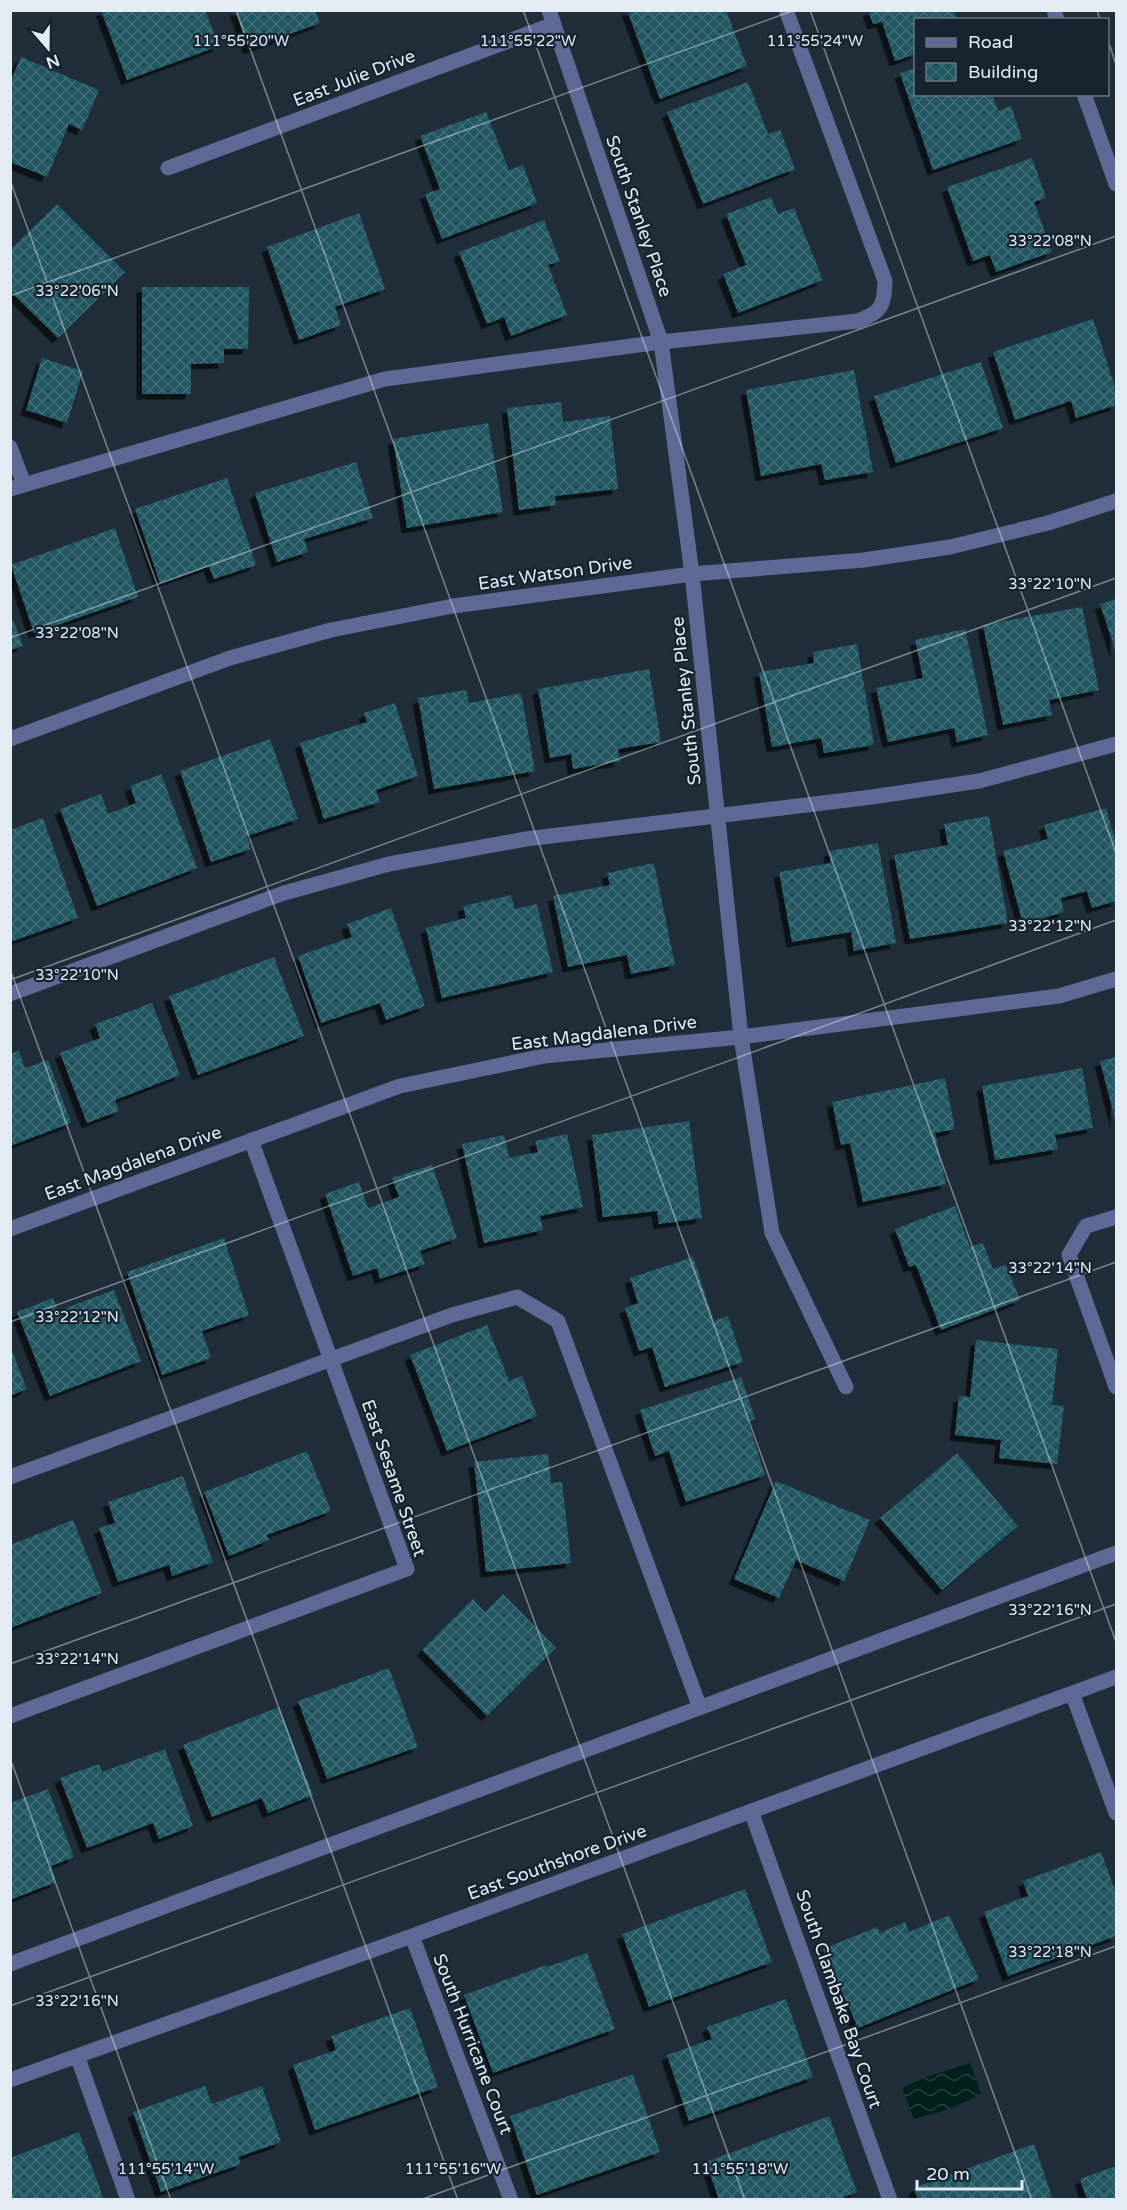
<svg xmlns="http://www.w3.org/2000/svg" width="1127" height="2210" viewBox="0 0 1127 2210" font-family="'Varela Round',sans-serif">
<defs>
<pattern id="water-waves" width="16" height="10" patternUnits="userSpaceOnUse" patternTransform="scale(1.5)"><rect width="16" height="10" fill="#00201c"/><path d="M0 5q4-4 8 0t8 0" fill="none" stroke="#25413d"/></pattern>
<pattern id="building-cross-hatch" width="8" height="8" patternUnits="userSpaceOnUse" patternTransform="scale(1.5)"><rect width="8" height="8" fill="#205661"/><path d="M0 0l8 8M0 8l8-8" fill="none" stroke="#406e78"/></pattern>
<filter id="shadow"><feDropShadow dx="-5.5" dy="5.5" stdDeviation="0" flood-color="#0009"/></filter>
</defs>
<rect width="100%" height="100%" fill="#202e3a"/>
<!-- water -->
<path fill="url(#water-waves)" d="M970 2063 981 2094 950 2109 914 2119 902 2088 929 2076Z"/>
<!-- building -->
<path fill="url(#building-cross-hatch)" filter="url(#shadow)" d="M101 10H205L219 46 127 80Z
M235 10H315L320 23 249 49Z
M627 10H726L747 66 660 99Z
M868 10H954L957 20H916V54L895 61 882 22 873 24Z
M21 57 99 90 82 130 69 124 47 177 10 162V82Z
M916 68V94H992L998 111 1011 106 1022 139 933 170 900 73Z
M748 82 768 134 780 130 795 169 703 204 667 112Z
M486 112 509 170 523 165 537 203 442 239 425 194 440 189 420 136Z
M1032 158 1046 198 1034 202 1052 252 996 272 990 255 973 261 947 187Z
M771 197 778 214 794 208 823 280 738 313 723 274 746 265 726 214Z
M57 204 125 272 58 338 10 291V250Z
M359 213 385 289 335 307 341 325 299 340 267 247Z
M544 220 560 261 548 265 567 315 511 336 504 317 487 324 459 252Z
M142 287H249L248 349H224V363L191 364V394H142Z
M1093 319 1116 391V405L1076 418 1071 401 1015 420 993 352Z
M42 358 83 371 67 423 26 410Z
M981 362 1003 428 896 463 874 396Z
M854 370 873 472 825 480 821 464 761 476 746 390Z
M561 402 563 422 610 416 618 489 555 496 556 505 519 510 507 408Z
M488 423 503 512 407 528 393 439Z
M356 462 373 518 304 539 308 552 277 562 255 493Z
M227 478 256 565 214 579 209 566 160 583 135 509Z
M115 528 138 597 34 633 11 565Z
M1116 599V653L1100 604Z
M1082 607 1099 690 1049 700 1052 715 1003 725 983 625Z
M10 613 23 646 10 650Z
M965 629 988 735 957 742 954 728 888 742 876 688 923 678 915 640Z
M857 644 874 745 824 753 821 738 772 747 759 672 814 663 813 652Z
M649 669 661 742 618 749 620 761 573 769 571 754 550 758 538 689Z
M466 690 469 703 521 693 535 771 434 789 418 698Z
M395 703 418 776 376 790 380 802 324 819 300 743 367 722 364 713Z
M270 739 298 819 247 836 251 849 211 862 180 771Z
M161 774 197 868 97 906 60 809 101 794 108 814 136 803 130 786Z
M1106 808 1116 844V901L1092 908 1087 891 1061 898 1064 912 1023 924 1003 851 1048 839 1044 825Z
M989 816 1008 923 910 939 894 855 948 845 944 824Z
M43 818 78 918 10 942V830Z
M878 843 896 943 854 951 851 932 792 942 779 872 831 863 829 851Z
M654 863 675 965 631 974 627 955 568 967 553 896 610 885 607 873Z
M511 895 515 909 537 904 553 972 442 998 426 928 466 918 463 906Z
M391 908 425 1006 386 1020 380 1003 321 1023 298 956 352 937 347 924Z
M274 957 304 1036 198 1075 169 996Z
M152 1003 180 1075 115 1100 119 1111 87 1123 60 1053 100 1038 95 1024Z
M19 1051 25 1068 48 1060 71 1123 10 1146V1054Z
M1116 1057V1123L1100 1061Z
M1082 1068 1093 1128 1055 1135 1058 1149 995 1160 982 1086Z
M945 1078 955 1129 935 1133 946 1184 863 1202 850 1143 841 1145 832 1102Z
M689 1121 702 1218 659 1224 657 1211 603 1217 592 1135Z
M567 1134 583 1207 540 1216 543 1230 484 1243 462 1144 504 1135 509 1158 538 1152 535 1141Z
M432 1165 457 1238 420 1251 425 1264 380 1279 377 1268 353 1276 325 1194 359 1182 368 1208 399 1197 392 1178Z
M955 1206 970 1247 983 1243 993 1269 1006 1265 1020 1300 941 1330 916 1265 909 1267 895 1229Z
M224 1238 249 1315 202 1331 211 1358 162 1375 127 1272Z
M693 1257 714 1321 728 1316 743 1362 665 1387 652 1347 639 1351 625 1308 638 1303 630 1278Z
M114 1290 141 1361 50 1396 17 1312 53 1298 58 1311Z
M487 1325 509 1381 522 1376 537 1416 447 1451 410 1355Z
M976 1340 1058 1349 1052 1405 1064 1406 1057 1464 999 1458 1001 1440 955 1435 959 1396 970 1397Z
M10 1346 27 1389 10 1396Z
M741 1377 755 1419 748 1422 765 1475 686 1502 669 1451 655 1456 640 1410Z
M307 1451 331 1511 267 1535 269 1540 229 1556 204 1492Z
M957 1453 1018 1526 942 1590 880 1518Z
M548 1454 551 1483 562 1482 571 1563 486 1572 474 1462Z
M183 1476 213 1562 172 1576 169 1565 118 1582 99 1528 115 1523 108 1502Z
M776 1481 870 1520 844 1581 796 1560 779 1598 734 1579Z
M73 1520 102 1593 10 1628V1552L13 1551 10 1545Z
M503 1594 556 1648 487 1716 422 1650 473 1599 485 1612Z
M389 1668 418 1747 327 1779 298 1701Z
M279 1707 313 1795 268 1813 262 1798 212 1817 183 1745Z
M165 1749 193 1826 159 1839 153 1823 87 1848 60 1778 99 1764 102 1772Z
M48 1789 74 1857 51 1866 56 1882 10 1900V1803Z
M1101 1852 1116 1893V1936L1008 1976 984 1912 1028 1896 1023 1881Z
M745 1889 772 1962 649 2007 622 1934Z
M949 1915 979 1979 858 2028 823 1949 877 1927 880 1933 905 1922 909 1932Z
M587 1953 615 2029 493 2073 464 1995 546 1965 547 1967Z
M786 1999 813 2077 689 2121 667 2055 712 2039 707 2027Z
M410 2008 438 2087 315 2130 293 2065 336 2050 331 2036Z
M633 2074 660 2152 537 2195 510 2116Z
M205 2086 212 2104 262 2086 281 2142 238 2157 241 2164 161 2192 133 2112Z
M829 2116 857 2192 837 2200H719L706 2162Z
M79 2132 104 2200H10V2158Z
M1034 2144 1053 2200H918L914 2188Z
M1116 2166V2200H1087L1080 2179Z"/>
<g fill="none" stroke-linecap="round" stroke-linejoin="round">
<!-- minor -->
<path stroke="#5f6995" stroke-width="15" d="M549 10 661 342 692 574 741 1037 772 1233 846 1387
M1054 10 1057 20
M1084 94 1116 184
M168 168 554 24
M10 447 24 484
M10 489 385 379 661 342 858 321C882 312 884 306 885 281L786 10
M10 739 230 658 331 630 453 606 692 574 864 560 950 547 1048 523 1116 501
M10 994 284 893 389 864 526 839 872 797 979 781 1116 744
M1116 1217 1086 1226 1069 1255 1116 1387
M10 1229 400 1086 544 1056 741 1037 1059 996 1116 979
M10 1477 452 1315 517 1297 558 1321 700 1708
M1072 1693 1116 1813
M10 1716 407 1569 251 1140
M751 1811 890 2200
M412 1936 511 2200
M10 1964 1116 1553
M78 2058 128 2200
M10 2080 412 1936 1116 1677"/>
</g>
<!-- ticks -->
<path fill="none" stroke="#e3ecf3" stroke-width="1.5" stroke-opacity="0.45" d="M236 10 1032 2200M523 10 1116 1642M810 10 1116 853M1097 10 1100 20M1108 40 1116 65M10 180 745 2200M10 296 795 10M10 638 1116 236M10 969 458 2200M10 980 1116 578M10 1322 1116 920M10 1664 1116 1262M10 1758 171 2200M10 2006 1116 1604M420 2200 1116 1946"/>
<g text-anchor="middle" stroke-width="4.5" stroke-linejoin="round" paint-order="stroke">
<!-- street labels -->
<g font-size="18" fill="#e3ecf3" stroke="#16242f">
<text transform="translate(354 78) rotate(-21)" y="6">East Julie Drive</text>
<text transform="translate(639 216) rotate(71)" y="6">South Stanley Place</text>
<text transform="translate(555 573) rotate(-8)" y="6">East Watson Drive</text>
<text transform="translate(686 701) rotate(-96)" y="6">South Stanley Place</text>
<text transform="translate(604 1033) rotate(-7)" y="6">East Magdalena Drive</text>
<text transform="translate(133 1163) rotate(-20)" y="6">East Magdalena Drive</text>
<text transform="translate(394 1478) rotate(71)" y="6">East Sesame Street</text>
<text transform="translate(557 1862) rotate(-20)" y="6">East Southshore Drive</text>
<text transform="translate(839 1999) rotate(71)" y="6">South Clambake Bay Court</text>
<text transform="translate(473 2044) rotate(69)" y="6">South Hurricane Court</text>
</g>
</g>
<g font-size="15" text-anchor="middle" fill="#e3ecf3" stroke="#16242f" stroke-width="4.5" stroke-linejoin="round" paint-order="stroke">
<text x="241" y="46">111°55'20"W</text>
<text x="528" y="46">111°55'22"W</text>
<text x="815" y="46">111°55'24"W</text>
<text x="1050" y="246">33°22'08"N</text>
<text x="77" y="296">33°22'06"N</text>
<text x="1050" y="589">33°22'10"N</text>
<text x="77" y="638">33°22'08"N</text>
<text x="1050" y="931">33°22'12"N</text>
<text x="77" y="980">33°22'10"N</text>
<text x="1050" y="1273">33°22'14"N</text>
<text x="77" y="1322">33°22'12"N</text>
<text x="1050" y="1615">33°22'16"N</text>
<text x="77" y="1664">33°22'14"N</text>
<text x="1050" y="1957">33°22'18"N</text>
<text x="77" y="2006">33°22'16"N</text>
<text x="166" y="2174">111°55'14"W</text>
<text x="453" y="2174">111°55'16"W</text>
<text x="740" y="2174">111°55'18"W</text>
</g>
<!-- border -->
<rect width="1127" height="2210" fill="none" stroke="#e3ecf3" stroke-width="24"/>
<!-- legend -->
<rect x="914" y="18" width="195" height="78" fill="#16242f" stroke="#68747d" stroke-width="1.5"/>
<rect x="926" y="38" width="30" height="9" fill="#5f6995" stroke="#68747d" stroke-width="1.5"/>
<text x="968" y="48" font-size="18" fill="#e3ecf3">Road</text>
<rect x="926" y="63" width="30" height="18" fill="url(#building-cross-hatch)" stroke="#68747d" stroke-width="1.5"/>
<text x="968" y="78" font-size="18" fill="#e3ecf3">Building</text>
<!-- north arrow -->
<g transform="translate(48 48) rotate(160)" stroke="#16242f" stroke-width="4.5" paint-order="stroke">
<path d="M0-4.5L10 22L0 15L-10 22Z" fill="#e3ecf3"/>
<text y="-9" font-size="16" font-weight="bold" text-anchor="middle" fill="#e3ecf3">N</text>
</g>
<!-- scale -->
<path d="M917 2180v9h105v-9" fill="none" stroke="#e3ecf3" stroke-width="3"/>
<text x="926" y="2180" font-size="18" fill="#e3ecf3" stroke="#16242f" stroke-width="4.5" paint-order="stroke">20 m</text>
</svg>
